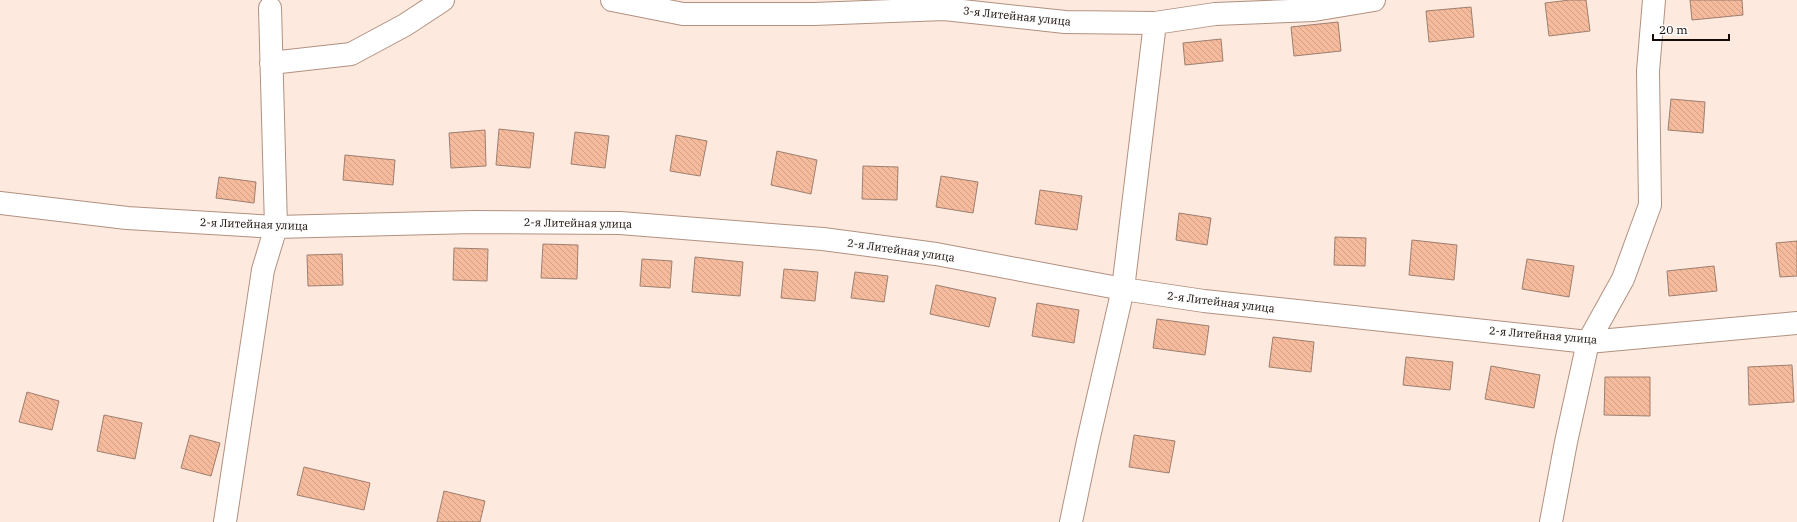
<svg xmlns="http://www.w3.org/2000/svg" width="1797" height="522" viewBox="0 0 1797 522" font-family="'IBM Plex Serif',serif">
<defs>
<pattern id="building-back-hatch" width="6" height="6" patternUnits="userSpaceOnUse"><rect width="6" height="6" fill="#f5bb9c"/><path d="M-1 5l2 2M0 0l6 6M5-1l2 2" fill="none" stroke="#d19f85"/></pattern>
</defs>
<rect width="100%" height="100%" fill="#fee9de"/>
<!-- building -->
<path fill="url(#building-back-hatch)" stroke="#9e7f6f" d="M1570 0H1586L1590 31 1549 36 1545 3Z
M1690 0H1742L1743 15 1692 20Z
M1471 7 1474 37 1429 42 1426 11Z
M1338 22 1341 51 1294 56 1291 27Z
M1221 39 1223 61 1185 65 1183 43Z
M1671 99 1705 102 1703 133 1668 130Z
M499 129 534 133 530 168 496 165Z
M485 130 486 166 451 168 449 133Z
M575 132 609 136 605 168 571 164Z
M676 135 707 141 700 176 670 171Z
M777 151 817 160 811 194 771 185Z
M345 155 395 160 393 185 343 180Z
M863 166 898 167 897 200 862 199Z
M941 176 978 182 973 213 936 207Z
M219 177 256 182 254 203 216 198Z
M1040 190 1082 196 1077 230 1035 224Z
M1179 213 1211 218 1207 245 1176 240Z
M1335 237 1366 238 1365 266 1334 265Z
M1412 240 1457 245 1454 280 1409 275Z
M1797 241V276L1780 277 1776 243Z
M543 244 578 245 577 279 541 278Z
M454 248 488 249 487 281 453 280Z
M342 254 343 285 308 286 307 255Z
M695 257 743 262 740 296 692 292Z
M642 259 672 261 670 288 640 286Z
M1527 259 1574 266 1569 297 1522 289Z
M1714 266 1717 291 1669 296 1667 271Z
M784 269 818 272 815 301 781 298Z
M855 272 888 276 884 302 851 298Z
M936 285 996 298 989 327 930 314Z
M1037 303 1079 310 1074 343 1032 336Z
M1157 319 1209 326 1205 355 1153 348Z
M1273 337 1314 342 1311 372 1269 367Z
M1406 357 1453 362 1450 390 1403 385Z
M1792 365 1794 402 1749 405 1748 367Z
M1491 366 1540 375 1534 408 1485 399Z
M1605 377H1650V416L1604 415Z
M27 392 59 401 52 430 19 422Z
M104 415 142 423 135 459 97 451Z
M190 435 220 443 211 476 181 468Z
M1134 435 1175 441 1169 473 1129 467Z
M304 467 370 483 364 510 297 495Z
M444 491 485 501 480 522H437Z"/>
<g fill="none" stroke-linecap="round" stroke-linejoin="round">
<defs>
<path id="minor" d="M612 0 683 14H814L944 9 1065 22 1155 23 1215 14 1314 10 1374 0
M271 63 351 54 405 25 443 0
M0 203 127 218 276 227 473 222 620 223 823 239 936 254 1123 289 1204 301 1588 342 1797 323
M225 522 263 270 276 227 270 8
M1071 522 1088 441 1123 289 1155 23
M1551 522 1566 442 1588 342 1623 279 1650 205 1648 71 1654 0"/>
</defs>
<!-- minor casing -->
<use href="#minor" stroke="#b19180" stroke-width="24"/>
<!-- minor -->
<use href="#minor" stroke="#fff" stroke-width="22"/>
</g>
<g text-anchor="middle" stroke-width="3" stroke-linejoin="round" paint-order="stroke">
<!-- street labels -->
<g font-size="11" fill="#150a05" stroke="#fbfbfb">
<text transform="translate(1017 16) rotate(6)" y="4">3-я Литейная улица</text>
<text transform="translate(578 223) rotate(1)" y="4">2-я Литейная улица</text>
<text transform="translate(254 224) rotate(2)" y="4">2-я Литейная улица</text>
<text transform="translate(901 250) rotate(8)" y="4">2-я Литейная улица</text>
<text transform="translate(1221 302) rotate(7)" y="4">2-я Литейная улица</text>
<text transform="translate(1543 335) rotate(5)" y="4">2-я Литейная улица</text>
</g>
</g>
<!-- scale -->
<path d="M1653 34v6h76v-6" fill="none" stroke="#150a05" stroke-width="2"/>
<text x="1659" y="34" font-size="12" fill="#150a05" stroke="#fbfbfb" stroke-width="3" paint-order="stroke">20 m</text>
</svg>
